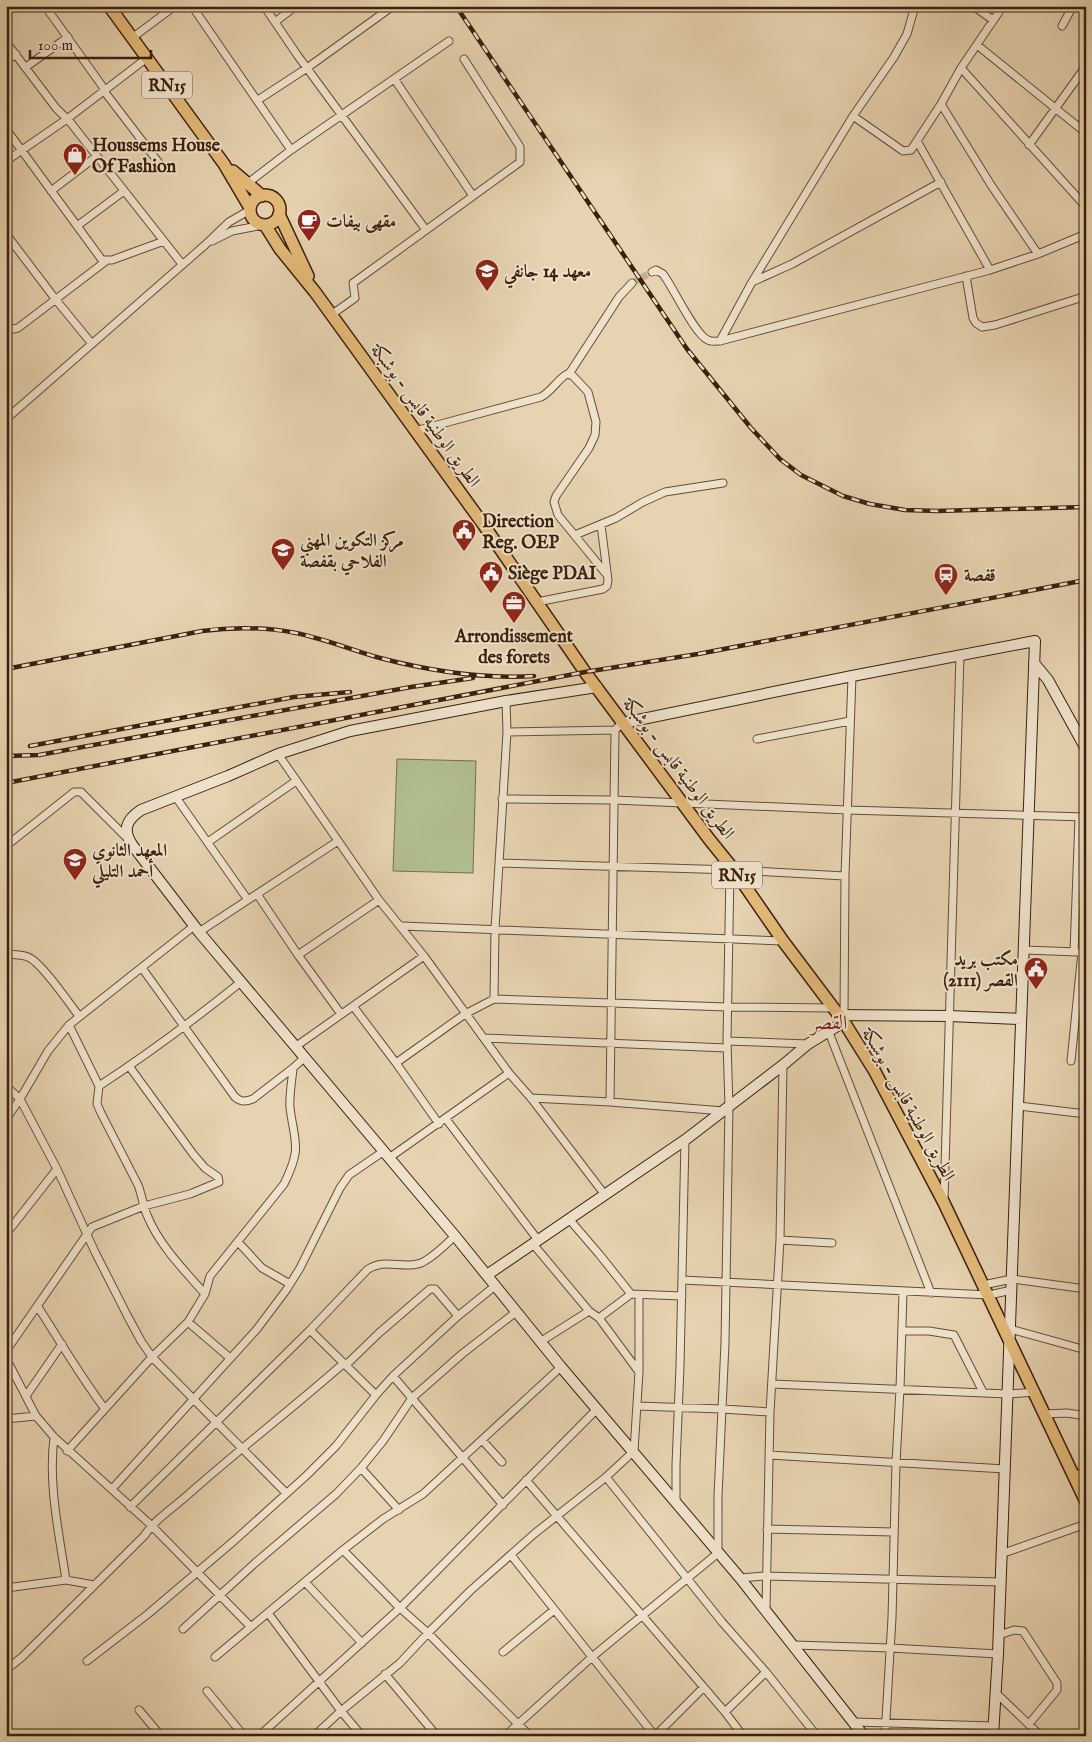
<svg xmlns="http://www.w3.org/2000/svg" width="1092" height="1742" viewBox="0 0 1092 1742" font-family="'IM FELL English',Amiri,serif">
<rect width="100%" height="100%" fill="#e7d3b1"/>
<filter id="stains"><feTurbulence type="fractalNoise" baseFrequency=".004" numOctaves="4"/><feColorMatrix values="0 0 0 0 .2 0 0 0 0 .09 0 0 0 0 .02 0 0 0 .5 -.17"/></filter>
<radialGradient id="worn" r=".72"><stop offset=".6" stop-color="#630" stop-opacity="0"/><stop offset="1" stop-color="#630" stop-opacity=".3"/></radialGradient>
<!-- green -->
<path fill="#b1be8f" stroke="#766f4e" d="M397 759 476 761 473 873 393 871Z"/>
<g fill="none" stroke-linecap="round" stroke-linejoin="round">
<!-- street-tunnel -->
<path stroke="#c5af90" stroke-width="7" stroke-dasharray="7 3.5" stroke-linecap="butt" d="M632 283 652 272"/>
<defs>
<path id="street" d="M45 6 105 90
M192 6 291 150
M264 6 298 56 426 230
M973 6 993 20
M275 22 296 6
M1062 26 1073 6
M132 38 175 6
M6 42 56 108 70 122 182 264
M977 45 1086 133
M6 61 16 54
M26 67 68 37
M961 68 1086 207
M395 80 473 196
M104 91 159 163
M258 100 307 68 393 6
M941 104 991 185 1038 254
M853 116 903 151 911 150 941 104 961 68 1003 6
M6 129 102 260H112L164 241
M917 141 990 270
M1029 145 1086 66
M6 161 67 119 147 58
M248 183 291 150 449 41
M51 191 97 156
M77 226 124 191
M6 234 56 300 92 344
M212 241 232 231 263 225
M652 272 656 270 663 274C673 287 695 335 708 340 711 342 716 341 720 341L990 270 1038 254 1086 234
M966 276 973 318 976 323 982 327 995 325 1086 296
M752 282 792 264 941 182
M331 315 355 298 353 283 520 162V147L464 59
M6 329 8 330 18 328 106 261
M720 341 752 282 853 116 894 57 907 34 915 6
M569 374 619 297 632 283
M6 419 205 245 229 222 250 210
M415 431 541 397C552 391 557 380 567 374L573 376 588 392 596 422 595 435 589 448 556 496 554 502 558 515 607 575
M575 535 616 518 643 502 665 492 723 483
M537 602 603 589 607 586 608 580 601 525
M507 732 615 730 618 727
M757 739 850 721
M278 754 379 900 424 956 509 1073 531 1098 605 1195
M175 796 248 900
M502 799 614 800 847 810 1086 817
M208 842 296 781
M6 846 74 792H81L128 839
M499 863 734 870 845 876
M257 894 298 955 341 1014
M402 926 783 941
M199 932 338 841
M1024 950 1078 952
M1074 952 1079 818
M6 954C14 955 23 954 30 958 43 965 69 1003 79 1016
M298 955 379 900
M142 968 235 1097C241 1102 245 1102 253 1099L293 1068 304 1058
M494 999 495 929 507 732 506 701
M353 1006 396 1063 439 1124
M844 1014 845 876 852 676
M69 1025 99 1086 97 1104 101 1113 138 1185C142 1195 143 1206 147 1215 159 1245 184 1270 205 1294
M828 1030 931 1293
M484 1038 727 1048
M727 1041 808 1044
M295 1047 424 956
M1071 1061 1082 952
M396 1063 465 1014 494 999 727 1007 833 1008
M6 1086 20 1099 57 1169 95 1252 127 1315 141 1341 152 1357 286 1493
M99 1086C148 1054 195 1019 241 982
M531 1098 610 1102 724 1111
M610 1102 615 730
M1019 1106 1086 1114
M6 1119 20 1099 48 1051 69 1025 194 926
M446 1119 538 1240
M389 1158 509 1073
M944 1201 960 655
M569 1219 599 1254 631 1294
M6 1234 57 1169
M780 1240 832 1243
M238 1242 262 1268 290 1284
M533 1244 589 1311 599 1318 639 1372
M682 1280 989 1295 1012 1290
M983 1285 1012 1279 1086 1289
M38 1307C60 1341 80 1376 105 1409
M599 1318 631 1294 682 1296
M188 1322 230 1358
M1010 1329 1086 1350
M310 1330 376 1395
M902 1331H929L954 1335 983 1392
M540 1342 589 1311
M6 1351 92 1227 144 1206 190 1194 219 1182 218 1177 205 1168 193 1154 129 1066
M6 1358 36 1416 54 1437 151 1525 251 1627
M346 1365 379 1333 430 1289H435L458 1316
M393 1376 503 1505
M772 1384 1008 1394 1035 1392
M26 1396 62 1344
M637 1406 722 1409 770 1412
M1043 1414 1067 1413 1086 1416
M6 1419 36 1416
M54 1437C48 1485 59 1533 66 1580L94 1585
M482 1440 502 1462
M67 1451 152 1357 188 1322 205 1294 210 1276 284 1184C302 1147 295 1145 290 1108 289 1095 292 1081 293 1068
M769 1455 1005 1469
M361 1468 399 1510
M1073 1476 1086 1472
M606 1477 722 1622 766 1672 817 1736
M526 1480 725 1712 743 1736
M112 1489 257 1329 287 1289 300 1268 340 1188 349 1175 384 1151
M676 1501V1465L680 1366 685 1140
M130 1507 310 1330 367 1270C384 1257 403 1270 421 1263 433 1258 445 1245 455 1236
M767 1529 894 1532
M343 1550 400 1608 428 1633 472 1678 530 1736
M1001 1554 1086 1524
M511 1555 655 1736 703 1688
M740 1578 765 1576 1000 1582
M305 1582 362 1643
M6 1588 66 1580
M766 1609 770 1412 780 1240 783 1065
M268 1613 341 1711 400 1663 428 1633 470 1591 534 1534 606 1477 634 1451 639 1372V1295
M183 1629 255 1563 336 1494 361 1468 383 1441 412 1398 462 1354 516 1312
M999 1635 1014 1630 1023 1631 1057 1683V1690L1029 1724
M794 1645 890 1648 998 1654
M503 1652 554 1610
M215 1657 343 1550 383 1519 423 1494 561 1367
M87 1661 148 1614 235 1540 307 1475 336 1446 376 1395 393 1376 458 1316 495 1286
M6 1670 22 1657 144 1536C156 1518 175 1507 191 1492 241 1448 294 1407 344 1363
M385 1674 437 1736
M207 1691 244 1736
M996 1693 1041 1736
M139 1710 161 1736
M725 1712 766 1672
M854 1722 994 1726
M259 1736 400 1608 597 1409
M314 1736 341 1711 362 1736
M505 1736 592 1657 718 1553V1496L725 1343 729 1107 727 1041 730 870
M885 1736 892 1618 896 1463 900 1389 903 1292"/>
<path id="secondary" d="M1034 663 1048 680 1086 749
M597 687 506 701 350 731 278 754 228 776 141 810C126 820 122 830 133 846L199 932 455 1236 561 1367 740 1578 864 1736
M623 723 852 676 1035 641 998 1654 993 1736
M837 1015 949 1016 1021 1019
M487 1275 685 1140 783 1065 808 1044 844 1022"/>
<path id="primary" d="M109 6 224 164 250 208
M233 171 262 196
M250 210a15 15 0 1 1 30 0a15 15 0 1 1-30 0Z
M279 214 308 276
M265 225 280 249 315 292 483 524 585 672 709 839 734 870 783 941 844 1022 874 1070 944 1203 1086 1502"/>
</defs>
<!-- street casing -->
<use href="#street" stroke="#664d37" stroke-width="9"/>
<!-- secondary casing -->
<use href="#secondary" stroke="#3b200e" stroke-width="12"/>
<!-- primary casing -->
<use href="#primary" stroke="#3b200e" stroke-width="14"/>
<!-- street -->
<use href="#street" stroke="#efe2cc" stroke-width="7"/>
<!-- secondary -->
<use href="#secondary" stroke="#efe2cc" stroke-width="10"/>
<!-- primary -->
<use href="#primary" stroke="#e4ba78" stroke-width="11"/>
<defs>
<path id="rail" d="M456 6 687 349 751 428 780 459 801 475 843 496 870 504 905 510 937 511 1086 507
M6 669 202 631C233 627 265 627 296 633 325 639 352 650 380 658 430 671 483 679 534 676
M30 746 294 697 350 692
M6 756 39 755 411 687 473 678
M6 783 585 672 698 654 1086 580"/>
</defs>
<!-- rail casing -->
<use href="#rail" stroke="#3b200e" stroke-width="4.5"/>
<!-- rail -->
<use href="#rail" stroke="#efe2cc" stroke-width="2.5" stroke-dasharray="8" stroke-linecap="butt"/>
</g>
<!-- icons -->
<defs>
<symbol id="shop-pin" viewBox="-11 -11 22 30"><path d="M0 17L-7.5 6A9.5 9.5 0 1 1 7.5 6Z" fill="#8f2418" stroke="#efe2cc"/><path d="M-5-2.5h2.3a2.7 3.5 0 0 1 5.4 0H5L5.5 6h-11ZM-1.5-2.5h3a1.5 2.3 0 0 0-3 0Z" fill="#fff"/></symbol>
<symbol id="cafe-pin" viewBox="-11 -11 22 30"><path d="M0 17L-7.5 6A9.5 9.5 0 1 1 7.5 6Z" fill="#8f2418" stroke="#efe2cc"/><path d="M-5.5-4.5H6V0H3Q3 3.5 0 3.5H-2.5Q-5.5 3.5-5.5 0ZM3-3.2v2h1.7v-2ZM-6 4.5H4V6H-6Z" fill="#fff"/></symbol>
<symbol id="school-pin" viewBox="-11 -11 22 30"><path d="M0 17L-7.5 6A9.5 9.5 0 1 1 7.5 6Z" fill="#8f2418" stroke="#efe2cc"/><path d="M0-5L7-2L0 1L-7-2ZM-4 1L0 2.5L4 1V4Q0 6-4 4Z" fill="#fff"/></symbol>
<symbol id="civic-pin" viewBox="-11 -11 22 30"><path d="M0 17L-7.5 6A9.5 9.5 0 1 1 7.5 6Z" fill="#8f2418" stroke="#efe2cc"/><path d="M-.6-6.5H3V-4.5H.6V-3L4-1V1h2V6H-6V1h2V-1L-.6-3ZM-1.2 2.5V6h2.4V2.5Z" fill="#fff"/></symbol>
<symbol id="university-pin" viewBox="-11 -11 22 30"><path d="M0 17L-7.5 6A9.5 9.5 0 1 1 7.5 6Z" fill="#8f2418" stroke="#efe2cc"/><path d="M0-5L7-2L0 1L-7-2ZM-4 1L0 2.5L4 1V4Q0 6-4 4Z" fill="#fff"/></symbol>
<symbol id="station-pin" viewBox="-11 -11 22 30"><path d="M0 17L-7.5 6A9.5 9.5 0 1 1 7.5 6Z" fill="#8f2418" stroke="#efe2cc"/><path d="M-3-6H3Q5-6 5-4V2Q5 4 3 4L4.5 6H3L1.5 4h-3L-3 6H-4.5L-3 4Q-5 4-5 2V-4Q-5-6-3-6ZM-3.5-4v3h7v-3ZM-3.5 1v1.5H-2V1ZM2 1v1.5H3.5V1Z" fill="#fff"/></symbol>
<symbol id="office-pin" viewBox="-11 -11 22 30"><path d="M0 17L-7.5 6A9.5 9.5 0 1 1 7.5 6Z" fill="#8f2418" stroke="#efe2cc"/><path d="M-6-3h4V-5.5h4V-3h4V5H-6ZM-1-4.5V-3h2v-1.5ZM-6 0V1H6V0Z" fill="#fff"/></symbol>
</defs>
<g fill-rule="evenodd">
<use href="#shop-pin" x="61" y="141" width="28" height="38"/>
<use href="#cafe-pin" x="295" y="207" width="28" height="38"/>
<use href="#school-pin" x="473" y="257" width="28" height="38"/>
<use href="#civic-pin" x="450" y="517" width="28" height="38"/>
<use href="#university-pin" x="269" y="536" width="28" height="38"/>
<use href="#civic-pin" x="477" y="559" width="28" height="38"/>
<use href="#station-pin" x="932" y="561" width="28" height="38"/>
<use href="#office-pin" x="500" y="589" width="28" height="38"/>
<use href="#school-pin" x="61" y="846" width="28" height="38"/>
<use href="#civic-pin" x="1022" y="955" width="28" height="38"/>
</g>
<g text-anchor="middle" stroke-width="4" stroke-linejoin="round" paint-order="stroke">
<!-- shield labels -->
<g fill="#efe2cc" stroke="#715a47" stroke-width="1">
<rect x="142" y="71.5" width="50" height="27" rx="4"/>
<rect x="712" y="861.5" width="50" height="27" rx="4"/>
</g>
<g font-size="16" font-weight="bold" fill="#3b200e">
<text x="167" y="91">RN15</text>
<text x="737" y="881">RN15</text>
</g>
<!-- poi labels -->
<g font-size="18" font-weight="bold" fill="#3b200e" stroke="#efe2cc" text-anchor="start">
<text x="92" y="151">Houssems House<tspan x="92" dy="21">Of Fashion</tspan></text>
<text x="326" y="227">مقهى بيفات</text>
<text x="504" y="277">معهد 14 جانفي</text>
<text x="482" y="527">Direction<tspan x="482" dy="21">Reg. OEP</tspan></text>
<text x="300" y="546">مركز التكوين المهني<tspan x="300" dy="21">الفلاحي بقفصة</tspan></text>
<text x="508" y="579">Siège PDAI</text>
<text x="964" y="581">قفصة</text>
<text x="514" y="642" text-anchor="middle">Arrondissement<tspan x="514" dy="21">des forets</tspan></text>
<text x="92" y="856">المعهد الثانوي<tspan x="92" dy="21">أحمد التليلي</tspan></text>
<text x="1018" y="965" text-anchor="end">مكتب بريد<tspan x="1018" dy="21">القصر (2111)</tspan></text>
</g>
<!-- street labels -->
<g font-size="18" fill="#3b200e" stroke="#efe2cc">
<text transform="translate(426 415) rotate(54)" y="6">الطريق الوطنية قابس - بوشبكة</text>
<text transform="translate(679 768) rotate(53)" y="6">الطريق الوطنية قابس - بوشبكة</text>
<text transform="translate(909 1104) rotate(61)" y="6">الطريق الوطنية قابس - بوشبكة</text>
</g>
<!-- quarter labels -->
<g font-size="20" fill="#7a1f14" stroke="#efe2cc">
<text x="829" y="1029">القصر</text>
</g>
</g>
<!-- margin -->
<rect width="1092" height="1742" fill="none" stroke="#e7d3b1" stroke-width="25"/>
<rect x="8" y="8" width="1077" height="1727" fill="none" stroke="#3b200e" stroke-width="2.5"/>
<rect x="12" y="12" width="1067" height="1717" fill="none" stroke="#3b200e"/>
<!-- scale -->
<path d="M30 50v8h121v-8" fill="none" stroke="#3b200e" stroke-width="2.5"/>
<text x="38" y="50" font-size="15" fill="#3b200e" stroke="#efe2cc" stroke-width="4" paint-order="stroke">100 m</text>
<rect width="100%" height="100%" filter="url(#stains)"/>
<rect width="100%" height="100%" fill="url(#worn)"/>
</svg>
